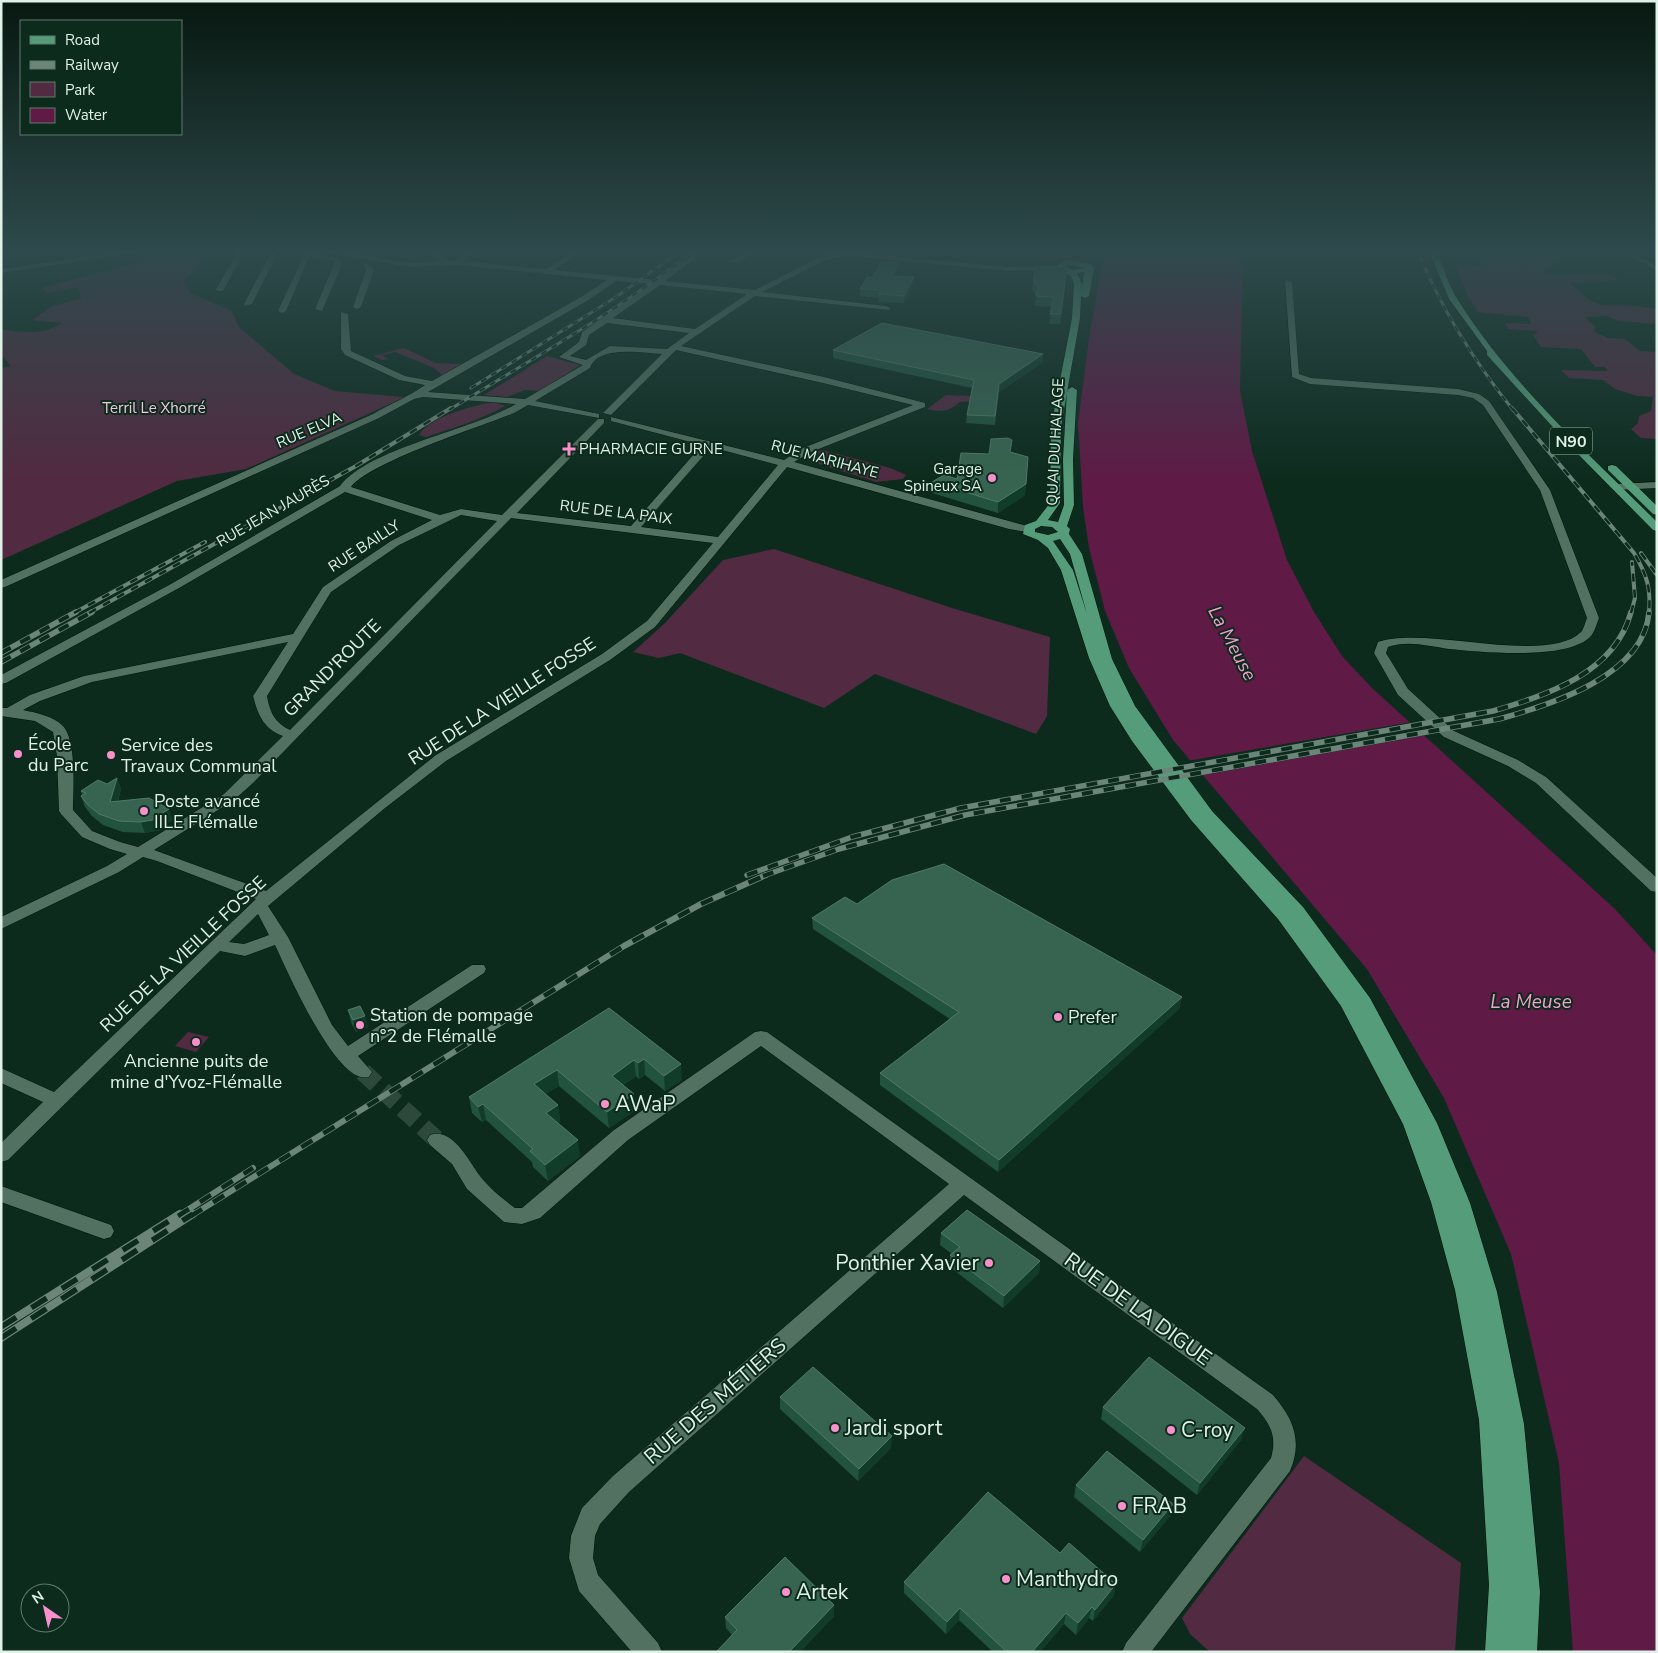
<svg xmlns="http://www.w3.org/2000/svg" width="1658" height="1653" viewBox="0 0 1658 1653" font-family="'Nunito Sans',sans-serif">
<rect width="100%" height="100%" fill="#0c2b1d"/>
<!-- green -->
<path fill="#522a41" d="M1475 251H1568L1556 263 1545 269 1544 275H1612L1619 280 1569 283 1590 300 1600 305 1639 306 1657 309V324L1618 321 1607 316 1585 317 1595 327 1594 332 1608 338 1625 339 1640 351 1657 352V439L1641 438 1631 429 1638 423 1639 416 1651 411 1653 397 1637 396 1615 389 1603 380 1569 378 1561 370 1608 371 1605 367H1595L1581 349 1541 347 1533 335 1538 331 1508 329 1505 323 1531 324 1528 317 1478 312 1468 296 1455 264 1483 266Z
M207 257 184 281 190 293 232 311 239 327 294 374 335 391 405 397 246 469 177 481 1 560V368L11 366 1 354V329C20 333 46 335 62 323L32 320 51 307 81 298 78 287 47 293 42 288 154 258Z
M404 348 436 363 461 364 442 375 434 368 395 352 382 355 388 359 382 360 373 356Z
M547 356 580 365 540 391 525 390 507 397 484 395Z
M946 395 969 396 973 401 960 402C949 412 941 412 927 409Z
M493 402 505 406C480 420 453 428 426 437L419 435C430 416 473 406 493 402Z
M823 450 890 468 906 475 903 479 876 482 816 463 811 457 815 455 814 452Z
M774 549 952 608 1050 637 1047 716 1036 734 875 674 824 708 680 653 659 658 633 652 665 623 723 560Z
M188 1032 209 1037 196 1052 175 1046Z
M1304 1456 1461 1563 1455 1652H1210L1190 1634 1182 1618Z"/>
<!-- water -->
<path fill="#5f1a46" d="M1105 251H1243L1240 391 1252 451 1287 560 1314 612 1342 656 1372 688 1615 909 1657 955V1652H1573L1559 1463 1511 1254 1444 1098 1367 969 1173 740 1129 668 1105 611 1089 548 1083 507 1078 423 1090 331Z"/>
<!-- pier -->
<path fill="#0c2b1d" d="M1412 722 1427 735 1199 776 1187 761Z"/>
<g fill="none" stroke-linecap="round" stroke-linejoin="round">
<!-- minor-tunnel -->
<path stroke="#2c493b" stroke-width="18" stroke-dasharray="18 9" stroke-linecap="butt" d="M363 1072 437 1140"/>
<defs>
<path id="minor" d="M126 251H147L1 273V269Z
M238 251H245L223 291H217L216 289Z
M271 251H279L252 304 245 306 244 304Z
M284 251H302L339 259 342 264 322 311 315 309 334 264 332 260 309 257 286 311 282 313 278 311 302 259 301 255Z
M317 251H336L409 263 443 261 419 251H429L453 261 472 251H481L462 261 546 269 574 251H582L555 270 657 280 698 251H706L665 281 755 290 823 255 841 253 840 251 1007 267 1057 266V270H1054L1007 271 849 256 828 259 762 292 886 306 890 308 889 310 755 296 681 346 824 377 925 403V407L811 452 794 462 1031 527 1033 529 1027 532 1009 529 787 467 655 627 610 660 446 761 385 808 268 906 288 937 332 1025 348 1046 472 965H484L486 969 484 973 358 1056 372 1072 369 1077C337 1087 287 970 275 945L245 956 220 951 8 1160 1 1162V1143L43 1102 1 1083V1068L54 1092 256 899 157 861 143 857 119 872 1 929V917L107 866 127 854 110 849 82 837 61 814 59 811 57 756 53 732 35 721 1 716V708H7L30 695 84 676 293 634 323 587 391 541 432 520 345 492 179 588 6 683 1 684V675L171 584 340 486C371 447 471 431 516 404L423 397 414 399 379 418 5 587 1 588V580L373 414C390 404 410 396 425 385L399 380 345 355 341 349V312L348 314 351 351 405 376 432 381 581 297 607 280 458 265 409 267ZM616 281 651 284 582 332 579 342 559 357 583 365 525 399 428 392 587 301ZM660 285 747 294 695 329 613 318ZM607 323 689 333 667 349 610 346 586 360 570 356 586 345 589 335ZM676 350 823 383 913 405 803 448 784 460 611 417V421L702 445 631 526 517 513 604 423V419H598L502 515 461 509 440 515 351 487C370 462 480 427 514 413L528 405 599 418V414L535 401 590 368C598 345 643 353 662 354L603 413 611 415ZM711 447 778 465 718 537 641 527ZM461 515 497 521 290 730C274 722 270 712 267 696L331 592 399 545ZM511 518 713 543 647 621 602 654 436 755 266 891 154 850 234 800 253 783ZM288 642 253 696C258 715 264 729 283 736L224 794 138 847 120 842 92 831 73 810C73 790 77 741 63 726 53 716 37 713 23 710L40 701 92 682ZM258 914 269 935 244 944 229 942Z
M749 251H758L737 263 730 261Z
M1622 251H1631L1657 266V271Z
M367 263 374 270 361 307 357 309 353 307 366 270 363 265Z
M1285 280 1292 282 1299 374 1311 378 1458 389 1479 394 1489 401 1550 490 1599 618C1597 623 1595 631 1591 636 1568 661 1481 652 1449 649 1429 646 1407 640 1388 647L1386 653 1408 689 1454 731 1518 760 1546 777 1657 878V892L1651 891 1536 783 1508 766 1444 737 1398 695 1374 653 1378 642C1425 625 1546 666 1581 632 1584 629 1585 622 1587 618L1540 490 1483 405 1473 398 1458 395 1310 384 1292 377Z
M1657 482V488L1616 490 1611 487 1616 484Z
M761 1031 767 1032 1273 1395C1293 1418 1303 1441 1290 1471L1151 1652H1122L1126 1643 1271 1458C1277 1437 1271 1425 1257 1409L964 1195 629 1492 600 1524 595 1536 593 1558 598 1575 658 1643 662 1652H632L579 1591 569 1558 571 1536 582 1508 613 1476 949 1184 761 1046 628 1140 540 1218 522 1224 504 1222 467 1189 452 1164 430 1145 427 1140 430 1135C453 1127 469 1162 480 1176 489 1188 503 1199 515 1208H522L614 1130 755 1032Z
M1 1186 111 1225 114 1231 111 1237 104 1239 1 1202Z"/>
<path id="major" d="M1429 251H1437C1443 267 1449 286 1458 300 1510 383 1587 452 1657 522V531L1653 530 1573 449 1487 355V351L1449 299Z
M1066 260 1092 264 1094 269 1089 296 1085 298 1081 296 1080 318 1061 427 1060 503 1048 520 1058 522 1064 505 1063 459 1067 390 1072 387 1077 390 1073 459 1074 505 1067 526 1070 529 1069 534 1082 554 1112 659 1135 706 1212 811 1303 907 1370 998 1437 1123 1470 1203 1497 1292 1524 1424 1540 1592 1537 1652H1485L1489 1585 1479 1420 1455 1290 1431 1202 1403 1124 1341 1006 1278 919 1191 820 1132 741 1110 706 1089 658 1061 570 1048 548 1038 540 1023 534 1025 525 1036 521 1050 503 1051 427 1072 318 1074 284 1071 276 1054 267ZM1067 264 1085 268 1073 270 1064 267ZM1084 272 1081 294 1082 284 1077 273ZM1041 526 1052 527 1058 532 1048 535 1035 532V529ZM1060 539 1070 554 1087 614 1073 570 1053 541Z
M1612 465 1616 466 1657 506V515L1653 514 1608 470V466Z"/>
</defs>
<!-- minor casing -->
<use href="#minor" stroke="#001208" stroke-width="1"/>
<!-- major casing -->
<use href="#major" stroke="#001208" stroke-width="1"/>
<!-- minor -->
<use href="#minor" fill="#527160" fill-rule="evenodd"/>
<!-- major -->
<use href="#major" fill="#559d7a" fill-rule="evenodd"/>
<defs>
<path id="rail-far4" d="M1418 251C1441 309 1474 361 1513 410
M471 388 616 297 680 251
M449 410C531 359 618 312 693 251"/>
<path id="rail-far3" d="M1512 408 1634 553C1647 575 1651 588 1649 613
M1641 553 1657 575
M74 613 205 542
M89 613 356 466 451 408
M1631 613 1635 598 1632 562"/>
<path id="rail-far2" d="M1 653 76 612
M1 662 92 612
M747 875 852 837 961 808 1493 711C1547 695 1615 673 1631 612
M763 876 839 849 965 815 1499 719C1550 705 1644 676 1649 612"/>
<path id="rail-far1" d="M178 1216 253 1168
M191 1216 624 946 701 904 766 875"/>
<path id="rail" d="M1 1327 180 1214
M1 1338 193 1214"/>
</defs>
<!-- rail-far4 casing -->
<use href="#rail-far4" stroke="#6c8579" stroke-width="3"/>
<!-- rail-far3 casing -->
<use href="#rail-far3" stroke="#6c8579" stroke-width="4"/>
<!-- rail-far2 casing -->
<use href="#rail-far2" stroke="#6c8579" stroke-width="5.5"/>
<!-- rail-far1 casing -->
<use href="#rail-far1" stroke="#6c8579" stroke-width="6"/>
<!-- rail casing -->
<use href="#rail" stroke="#6c8579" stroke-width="8"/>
<!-- rail-far4 -->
<use href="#rail-far4" stroke="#0c2b1d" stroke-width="2" stroke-dasharray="6" stroke-linecap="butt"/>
<!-- rail-far3 -->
<use href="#rail-far3" stroke="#0c2b1d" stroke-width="2.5" stroke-dasharray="8" stroke-linecap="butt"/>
<!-- rail-far2 -->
<use href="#rail-far2" stroke="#0c2b1d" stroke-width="4" stroke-dasharray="11" stroke-linecap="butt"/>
<!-- rail-far1 -->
<use href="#rail-far1" stroke="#0c2b1d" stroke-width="4.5" stroke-dasharray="13" stroke-linecap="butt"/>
<!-- rail -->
<use href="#rail" stroke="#0c2b1d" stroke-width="5.5" stroke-dasharray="18" stroke-linecap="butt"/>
</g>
<!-- wall -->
<path fill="#22533e" d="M708 251H728L724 253Z
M899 263V270L896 276 914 277 913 285 904 303 878 302 879 298 860 296V289L872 278Z
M1067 267 1060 324H1049L1052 307 1035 306 1036 294 1034 293V290H1032L1033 281Z
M833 350 1043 362 999 392 995 425 966 423 967 415 972 388 833 358Z
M1011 452 1028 457 1025 495 998 513 932 493V482L957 479 989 454Z
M117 778 121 789 118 801 173 820 161 827V830L145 833 123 832 103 825 92 816 85 807 81 796 82 795 81 791 107 784Z
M857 904 1182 997 1179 1009 998 1172 880 1085V1073L950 1019 813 929 812 918Z
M609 1008 682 1080 665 1091 645 1075 639 1079 636 1076 623 1085 636 1110 609 1128 559 1086 545 1094 558 1105 560 1121 558 1123 580 1156 548 1181 533 1167 532 1162 486 1120 482 1122 472 1113 469 1097Z
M348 1010 368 1027 356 1032 351 1022Z
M941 1233 1040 1261 1039 1273 1003 1308 950 1267V1255L952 1254 940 1245Z
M780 1397 891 1448 858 1481 780 1409Z
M1103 1407 1241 1440 1197 1495 1101 1419Z
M1076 1485 1173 1504 1170 1516 1140 1552 1074 1497Z
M1060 1553 1114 1595 1093 1621 1089 1618 1076 1635 1064 1624 1040 1652H993L959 1620 946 1634 904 1593V1582Z
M834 1605V1616L800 1652H716L732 1635 726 1628 725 1617Z"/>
<!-- shaded-wall -->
<path fill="#113c29" d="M899 263V270L892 283V276Z
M914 277 913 285 904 303V296Z
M1043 354V362L999 392 995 425 999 384Z
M1026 484 1025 495 998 513V502Z
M117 778 121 789 114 813 110 802Z
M169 809 173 820 161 827V830L145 833 141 822 156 817Z
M1182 997 1179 1009 998 1172 999 1160Z
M365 1016 368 1027 356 1032 353 1020Z
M644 1059 645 1075 639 1079 638 1063Z
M634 1060 636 1076 614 1091 612 1076Z
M681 1064 682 1080 665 1091 664 1076Z
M557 1070 559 1086 537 1100 534 1084Z
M634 1094 636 1110 609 1128 607 1112Z
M483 1104 486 1120 482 1122 478 1107Z
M558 1105 560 1121 549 1129 546 1113Z
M578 1140 580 1156 548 1181 545 1165Z
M1040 1261 1039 1273 1003 1308 1004 1296Z
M1245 1428 1241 1440 1197 1495 1200 1483Z
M892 1436 891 1448 858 1481 859 1469Z
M1173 1504 1170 1516 1140 1552 1143 1540Z
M1116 1584 1114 1595 1093 1621 1095 1610Z
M834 1605V1616L800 1652H789Z
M1092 1607 1089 1618 1076 1635 1078 1623Z
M960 1608 959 1620 946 1634 947 1622Z
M1066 1613 1064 1624 1040 1652H1032Z"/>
<!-- building -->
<path fill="#376450" stroke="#517a68" d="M881 262 899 263 892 276 914 277 904 296 879 294 881 290 860 289 867 277 872 278Z
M1036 266 1067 267 1061 314H1050L1054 297 1036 296 1038 284H1034L1035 281H1033Z
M882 323 1043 354 999 384 995 416 967 415 974 380 833 350Z
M1008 438 1012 440 1010 452 1028 457 1026 484 998 502 932 482 944 475 957 479 961 453 989 454 991 439Z
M117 778 110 802 149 798 169 809 156 817 158 819 141 822 119 821 99 814 88 805 81 796 86 793 81 791 98 780 107 784Z
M944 864 1182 997 999 1160 880 1073 959 1012 812 918 845 897 857 904 892 880Z
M360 1006 365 1016 353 1020 348 1010Z
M609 1008 681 1064 664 1076 644 1059 638 1063 634 1060 612 1076 634 1094 607 1112 557 1070 534 1084 558 1105 546 1113 578 1140 545 1165 530 1151 533 1149 483 1104 478 1107 469 1097Z
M967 1210 1040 1261 1004 1296 950 1255 960 1247 941 1233Z
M1149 1357 1245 1428 1200 1483 1103 1407Z
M813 1367 892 1436 859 1469 780 1397Z
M1107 1451 1173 1504 1143 1540 1076 1485Z
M988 1492 1060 1553 1069 1543 1116 1584 1095 1610 1092 1607 1078 1623 1066 1613 1032 1652H1007L960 1608 947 1622 904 1582Z
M785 1557 834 1605 789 1652H716L737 1630 725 1617Z"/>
<!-- sky -->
<linearGradient id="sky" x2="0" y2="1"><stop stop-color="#071810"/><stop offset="0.52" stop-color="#2e4a4c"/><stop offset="1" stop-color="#2e4a4c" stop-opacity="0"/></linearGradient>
<rect width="1658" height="483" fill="url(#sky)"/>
<!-- markers -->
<g fill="#f890cb" stroke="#0c2b1d" stroke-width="2">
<path d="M566.5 441.5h5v5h5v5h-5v5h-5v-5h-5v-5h5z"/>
<circle cx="992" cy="478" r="5"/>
<circle cx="18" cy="754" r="5"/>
<circle cx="111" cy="755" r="5"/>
<circle cx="144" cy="811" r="5"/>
<circle cx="1058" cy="1017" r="5"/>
<circle cx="360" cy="1025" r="5"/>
<circle cx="196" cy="1042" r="5"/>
<circle cx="605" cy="1104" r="5"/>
<circle cx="989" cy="1263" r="5"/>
<circle cx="835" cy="1428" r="5"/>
<circle cx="1171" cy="1430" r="5"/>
<circle cx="1122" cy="1506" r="5"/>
<circle cx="1006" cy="1579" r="5"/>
<circle cx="786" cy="1592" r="5"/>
</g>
<g text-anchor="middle" stroke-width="4" stroke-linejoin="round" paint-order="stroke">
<!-- far-park labels -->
<g font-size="15" fill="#f2c7dd" stroke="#0c2b1d">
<text x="154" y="413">Terril Le Xhorré</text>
</g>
<!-- far-street labels -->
<g font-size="15" fill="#e0f2e7" stroke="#0c2b1d">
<text transform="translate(309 430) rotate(-23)" y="5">RUE ELVA</text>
<text transform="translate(1055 442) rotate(-87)" y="5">QUAI DU HALAGE</text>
<text transform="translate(825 459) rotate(15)" y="5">RUE MARIHAYE</text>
<text transform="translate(273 511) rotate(-30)" y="5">RUE JEAN JAURÈS</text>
<text transform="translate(616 512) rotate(7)" y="5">RUE DE LA PAIX</text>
<text transform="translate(364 546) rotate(-33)" y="5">RUE BAILLY</text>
</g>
<!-- far-poi labels -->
<g font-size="15" fill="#e0f2e7" stroke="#0c2b1d" text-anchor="start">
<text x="579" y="454">PHARMACIE GURNE</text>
<text x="982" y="474" text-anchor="end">Garage<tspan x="982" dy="17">Spineux SA</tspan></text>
</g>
<!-- shield labels -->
<rect fill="#0c2b1d" stroke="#a0b6aa" stroke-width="1" x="1550" y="427.5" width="42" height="27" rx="4"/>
<g font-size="16" font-weight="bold" fill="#e0f2e7">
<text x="1571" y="447">N90</text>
</g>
<!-- street labels -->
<g font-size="18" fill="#e0f2e7" stroke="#0c2b1d">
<text transform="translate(332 668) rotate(-45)" y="6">GRAND'ROUTE</text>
<text transform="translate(502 701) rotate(-33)" y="6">RUE DE LA VIEILLE FOSSE</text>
<text transform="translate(183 954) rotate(-43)" y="6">RUE DE LA VIEILLE FOSSE</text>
</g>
<!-- poi labels -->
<g font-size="18" fill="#e0f2e7" stroke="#0c2b1d" text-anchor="start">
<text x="28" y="750">École<tspan x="28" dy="21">du Parc</tspan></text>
<text x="121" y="751">Service des<tspan x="121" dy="21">Travaux Communal</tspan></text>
<text x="154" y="807">Poste avancé<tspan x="154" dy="21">IILE Flémalle</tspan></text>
<text x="370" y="1021">Station de pompage<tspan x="370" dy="21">n°2 de Flémalle</tspan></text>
<text x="1068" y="1023">Prefer</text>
<text x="196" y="1067" text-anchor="middle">Ancienne puits de<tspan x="196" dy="21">mine d'Yvoz-Flémalle</tspan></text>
</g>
<!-- water labels -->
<g font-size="19" font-style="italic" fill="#f4a0ce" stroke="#0c2b1d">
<text transform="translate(1233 643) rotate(62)" y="7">La Meuse</text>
<text x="1531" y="1008">La Meuse</text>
</g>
<!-- near-poi labels -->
<g font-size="21" fill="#e0f2e7" stroke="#0c2b1d" text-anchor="start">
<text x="615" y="1111">AWaP</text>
<text x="979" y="1270" text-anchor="end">Ponthier Xavier</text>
<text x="845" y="1435">Jardi sport</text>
<text x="1181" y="1437">C-roy</text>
<text x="1132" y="1513">FRAB</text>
<text x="1016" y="1586">Manthydro</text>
<text x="796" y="1599">Artek</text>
</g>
<!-- near-street labels -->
<g font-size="21" fill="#e0f2e7" stroke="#0c2b1d">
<text transform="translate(1138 1309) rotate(36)" y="7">RUE DE LA DIGUE</text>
<text transform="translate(715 1401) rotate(-41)" y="7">RUE DES MÉTIERS</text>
</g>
</g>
<!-- border -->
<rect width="1658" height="1653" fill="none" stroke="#e0f2e7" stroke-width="5"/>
<!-- legend -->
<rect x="20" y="20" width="162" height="115" fill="#0c2b1d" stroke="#617b6e"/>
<rect x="30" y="36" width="25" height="8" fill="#559d7a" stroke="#617b6e"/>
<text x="65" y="45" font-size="15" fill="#e0f2e7">Road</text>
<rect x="30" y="61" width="25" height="8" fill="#6c8579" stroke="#617b6e"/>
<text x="65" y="70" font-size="15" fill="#e0f2e7">Railway</text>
<rect x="30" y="82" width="25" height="15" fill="#522a41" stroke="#617b6e"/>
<text x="65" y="95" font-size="15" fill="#e0f2e7">Park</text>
<rect x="30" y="108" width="25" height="15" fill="#5f1a46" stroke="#617b6e"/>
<text x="65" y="120" font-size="15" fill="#e0f2e7">Water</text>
<!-- north arrow -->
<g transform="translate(45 1608) rotate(326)"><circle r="24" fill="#0c2b1d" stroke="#617b6e"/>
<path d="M0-4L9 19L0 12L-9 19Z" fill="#f890cb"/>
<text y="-8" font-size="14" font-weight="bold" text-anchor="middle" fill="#e0f2e7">N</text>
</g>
</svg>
